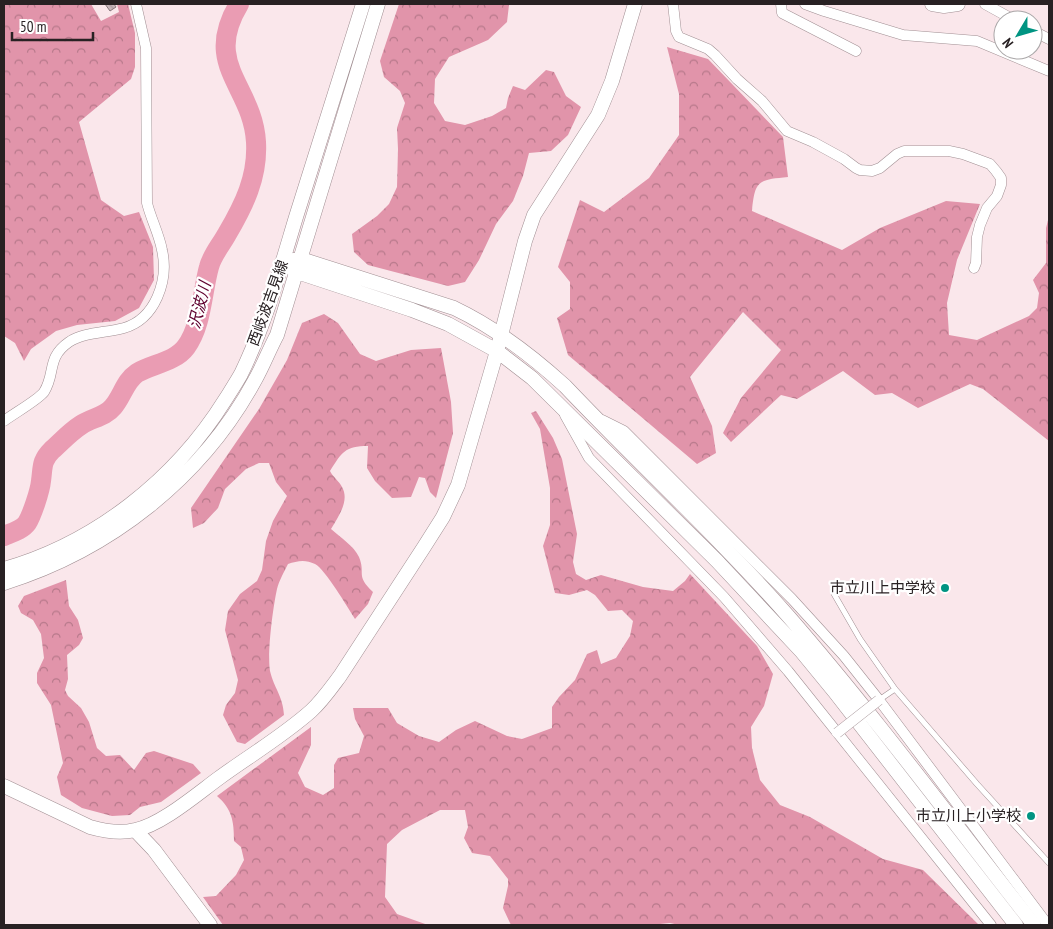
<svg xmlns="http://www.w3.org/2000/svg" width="1053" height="929" viewBox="0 0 1053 929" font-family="'PT Sans Narrow','Noto Sans JP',sans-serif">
<defs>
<pattern id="forest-crowns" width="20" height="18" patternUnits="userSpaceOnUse" patternTransform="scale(1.25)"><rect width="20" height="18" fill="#e194aa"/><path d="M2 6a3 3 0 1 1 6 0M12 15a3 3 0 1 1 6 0" fill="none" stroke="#b6788a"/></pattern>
<pattern id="building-back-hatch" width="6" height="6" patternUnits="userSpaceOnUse" patternTransform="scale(1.25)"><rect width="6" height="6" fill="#c8b5ba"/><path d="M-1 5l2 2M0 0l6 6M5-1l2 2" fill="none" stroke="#ac9ba0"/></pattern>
</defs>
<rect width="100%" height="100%" fill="#fae7eb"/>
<!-- forest -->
<path fill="url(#forest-crowns)" d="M4 4H91L101 21 119 12 117 4H128L135 33V67L131 79 79 122 101 200 124 216 139 212 153 247 154 280 139 308 115 321 77 325 56 331 31 349 24 361 15 343 4 336Z
M399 4 509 5 507 22 488 40 449 57 435 79 434 103 445 121 465 125 492 116 506 108 508 98 513 86 525 90 546 70 554 72 566 96 581 107 568 135 551 151 529 153 523 176 513 201 496 224 479 260 465 282 448 286 368 265 354 252 352 234 377 216 389 204 397 187 398 149 397 128 405 103 400 91 384 77 380 61Z
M667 47 708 59 783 137 788 177C758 180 755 180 752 211L842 250 880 228 946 201 980 204 957 260 947 303 949 335 977 340 1029 316 1037 308 1039 293 1033 280 1046 263V228L1049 216V441L983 389 970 384 918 408 892 393 875 395 843 371 797 399 781 395 731 442 723 433 741 398 781 350 743 312 690 377 712 426 716 453 697 464 568 355 557 318 570 309V282L558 267 580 200 604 212 649 178 679 135V94Z
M324 314 338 323 360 354 376 361 411 350 441 348 451 402 453 433 436 498 430 492 425 478 419 477 411 497 392 498 375 481 367 468 368 446C345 446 342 452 330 471 333 477 339 481 342 487 350 501 338 517 331 529 340 537 354 546 359 557 366 574 355 575 373 592L368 604 355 619C348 608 325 569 315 564 305 559 297 561 288 564 284 572 279 581 277 589 273 607 267 653 270 671 274 688 283 696 284 715L245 744 237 742 223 715 226 705 235 693 238 680 225 630 228 611 240 594 257 581 262 570 266 541 273 521 287 496 276 482 269 463H259L246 469 225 489 218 508 204 523 193 528 191 508 259 409 287 360 302 323Z
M536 411 553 438 562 459 577 534 573 562 576 574 586 580 601 575 643 587 673 591 685 581 690 574 757 646 773 674 764 706 751 727 752 748 760 780 780 805 810 817 883 859 923 870 979 925H679L670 923 650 925H511L503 908 508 886V879L490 856 472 853 464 838 468 827 465 810H440L402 830 387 844 385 897 397 914 428 925H223L203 897 216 896 236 875 244 860 241 847 234 841C234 821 232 809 217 796L311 727V745L298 773 305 787 323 795 334 788V765L338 758 359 753 364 736 355 719 353 708H388L397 723 419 736 439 742 456 730 475 721 507 736 522 739 552 728V707L559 697 575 680 587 654 597 650 601 664 616 658 630 636 633 621 622 610 608 611 595 595 587 590 569 595 555 593 543 546 550 525V488L540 429 531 413Z
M66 580 69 606 78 620 83 638 79 645 67 655 68 679 65 690 68 696 81 708 89 722 97 748 106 756 120 755 134 770 146 753 154 751 193 764 201 773 161 802 140 807 130 815 112 816 82 808 61 795 57 777 63 763 51 705 37 683V673L44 658 41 634 33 620 21 613 18 606 24 596Z"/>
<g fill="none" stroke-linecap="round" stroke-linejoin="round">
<!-- river -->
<path stroke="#ea9cb3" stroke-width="20" d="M4 536C11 533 22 530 27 523 32 515 40 491 41 481 43 467 41 461 52 450 61 442 70 432 81 425 91 418 105 417 113 407 122 397 125 381 137 373 152 364 175 362 186 347 202 325 202 292 209 267 212 255 221 245 227 234 244 205 258 177 256 142 253 86 202 65 239 4"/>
</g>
<!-- building -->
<path fill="url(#building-back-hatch)" stroke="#87767a" d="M105 4H114L116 7 110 11Z"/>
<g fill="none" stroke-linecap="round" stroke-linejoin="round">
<defs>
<path id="lane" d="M834 594 860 639 895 689 977 784 1049 863
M879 700 895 689"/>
<path id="street" d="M673 4 676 31 679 37 708 49 715 55 737 79 762 101 787 131 813 142 844 159 856 168 860 170 872 171 880 168 897 154 904 151H949L963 154 990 164 996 171 1001 178V185L997 196 987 208 980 225 977 237 976 263 974 268
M781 4 782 13 856 51
M805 4 824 11 903 35 977 41 1049 71
M985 4 1014 20
M1033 31 1049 39
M565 415 589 458 724 597 788 671 991 925
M602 420 624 431 792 599 844 656 879 700 1048 925
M4 421C13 414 38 400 44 392 56 373 46 358 69 342 84 332 106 333 124 328 155 319 169 281 162 250 159 234 151 219 147 203L146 48 136 4"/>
<path id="secondary" d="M932 4 944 6 958 4
M282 262 301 259 454 308C496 328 531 355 565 386 639 464 718 536 789 617 875 716 953 822 1034 925
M282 262 297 272 412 310 448 324 497 351 532 378 717 561 802 652 834 691 1016 925
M4 569C95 543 175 480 225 400 230 392 236 383 241 374 265 325 280 270 296 217 319 146 341 75 363 4
M4 583C110 550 202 478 255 380 263 366 269 350 277 335L378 4
M4 786 90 827C104 831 120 834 135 830 161 825 197 794 219 778 249 756 283 736 311 711 322 701 331 688 340 676L424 547 443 517 458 485 497 351 525 241 534 215 598 115 612 81 635 4
M135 830 154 850 210 925"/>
</defs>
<!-- lane casing -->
<use href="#lane" stroke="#a18f93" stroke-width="6"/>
<!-- street casing -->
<use href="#street" stroke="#a18f93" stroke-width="11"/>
<!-- secondary casing -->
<use href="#secondary" stroke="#a18f93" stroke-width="15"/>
<!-- lane -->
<use href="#lane" stroke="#fff" stroke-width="5"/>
<!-- street -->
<use href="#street" stroke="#fff" stroke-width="10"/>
<!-- secondary -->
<use href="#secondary" stroke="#fff" stroke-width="14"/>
<defs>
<path id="street-bridge" d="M837 733 879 700"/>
</defs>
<!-- street-bridge casing -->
<use href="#street-bridge" stroke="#a18f93" stroke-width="11" stroke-linecap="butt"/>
<!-- street-bridge -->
<use href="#street-bridge" stroke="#fff" stroke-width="10"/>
</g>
<!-- markers -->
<g fill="#009482" stroke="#fff" stroke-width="2">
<circle cx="945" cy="588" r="5"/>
<circle cx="1031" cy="816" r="5"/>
</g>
<g text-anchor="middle" stroke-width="4.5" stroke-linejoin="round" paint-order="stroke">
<!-- street labels -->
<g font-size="15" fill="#282123" stroke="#fff">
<text transform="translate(268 303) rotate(-70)" y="5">西岐波吉見線</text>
</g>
<!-- poi labels -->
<g font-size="15" fill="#282123" stroke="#fff" text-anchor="end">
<text x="935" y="593">市立川上中学校</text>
<text x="1021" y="821">市立川上小学校</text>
</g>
<!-- water labels -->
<g font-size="16" font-style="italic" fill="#5f002e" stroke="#fff">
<text transform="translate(199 305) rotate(-76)" y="6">沢波川</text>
</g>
</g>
<!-- border -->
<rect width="1053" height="929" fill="none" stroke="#282123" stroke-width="10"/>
<!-- north arrow -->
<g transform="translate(1018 35) rotate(232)"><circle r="24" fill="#ffffff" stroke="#a9a6a7"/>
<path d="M0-4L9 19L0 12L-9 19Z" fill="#009482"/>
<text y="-8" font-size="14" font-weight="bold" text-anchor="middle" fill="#282123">N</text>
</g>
<!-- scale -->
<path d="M12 32v8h81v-8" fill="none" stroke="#282123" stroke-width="2.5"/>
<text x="20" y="32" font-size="15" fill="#282123" stroke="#ffffff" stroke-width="4" paint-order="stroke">50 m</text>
</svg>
